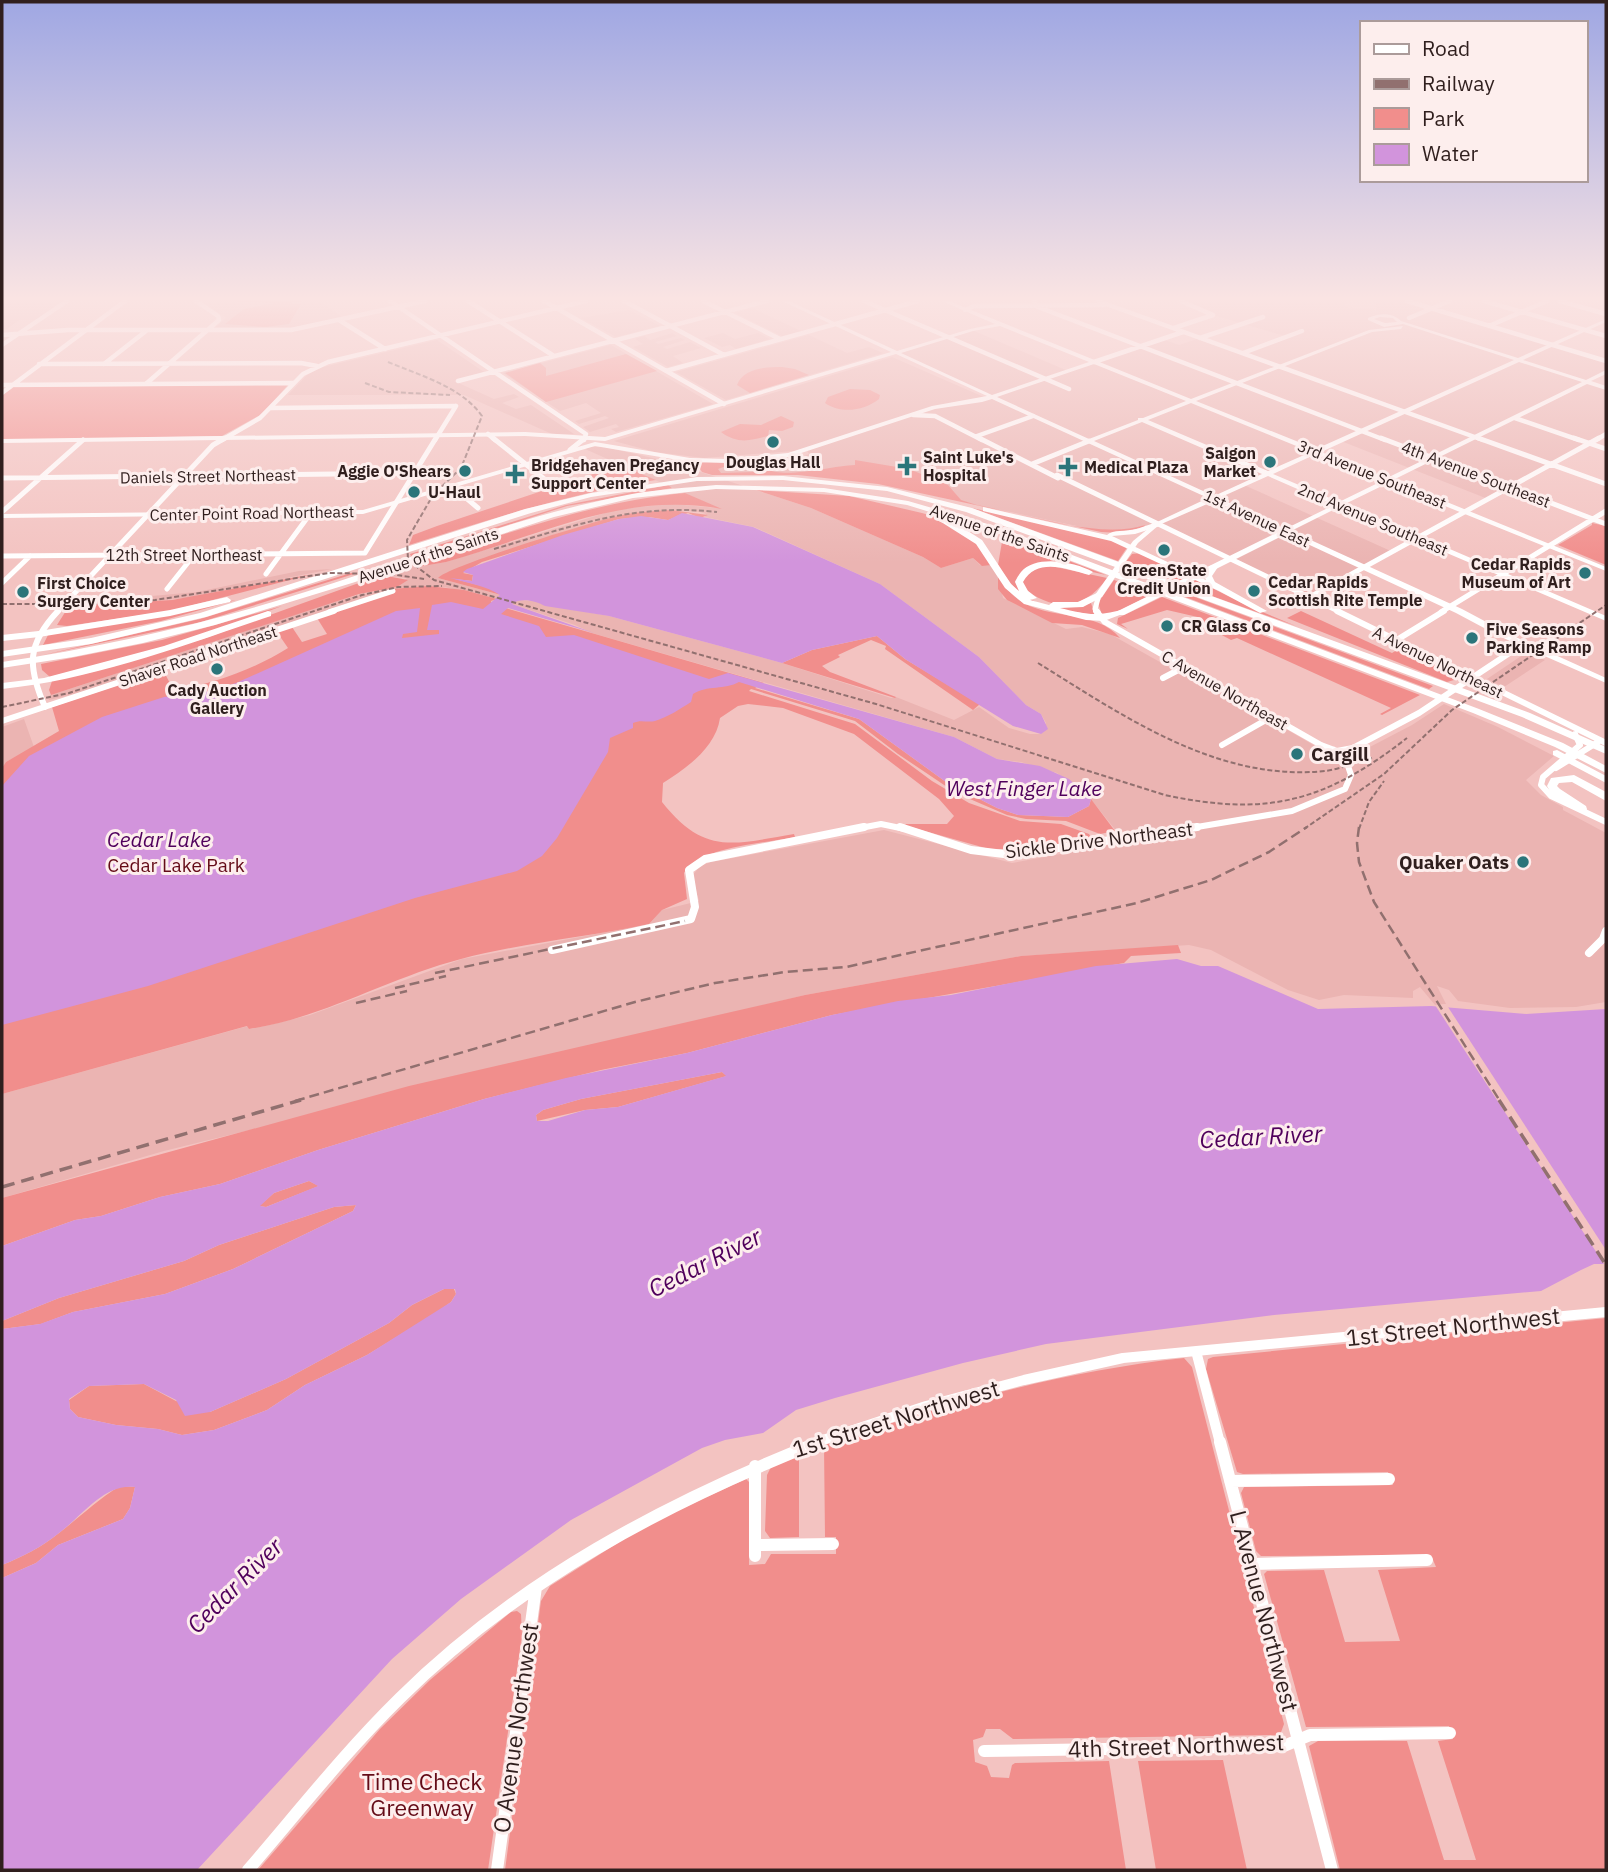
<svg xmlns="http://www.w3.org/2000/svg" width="1608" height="1872" viewBox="0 0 1608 1872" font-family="'IBM Plex Sans',sans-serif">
<rect width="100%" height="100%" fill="#f3c3c1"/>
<!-- built -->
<path fill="#ebb4b2" d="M2 301H65L37 320H19L7 329H2Z
M202 301H327L323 303 342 317 296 327H216L226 318Z
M1181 301H1344L1345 307 1375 310 1376 314V301H1407L1606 361V372L1588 382 1606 388V434L1488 499 1341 441 1244 485 1393 552 1308 598 1157 524 1150 527 1144 525 1135 529 1096 530 977 505 900 484 835 475 712 473 709 471 732 464 800 458 809 454 807 450 704 458 655 452 614 441 892 357 984 397H990L896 353 972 330 1068 371 1162 339 1179 345 1200 338 1243 353 1285 336 1213 315Z
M752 308 801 331 782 336 735 313Z
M629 310 660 326 616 337 581 318Z
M672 333 677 336 655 342 658 344 681 338 685 340 663 347 667 349 690 342 701 348 673 356 683 363 668 367 633 347 643 344 635 339 644 336 650 340Z
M723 333 735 339 758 333 770 339 736 349 730 345 722 347 704 338Z
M809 335 847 353 869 347 883 353 726 400 676 372Z
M437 340 484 372 454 381 494 399 514 394 519 397 502 403 516 409 531 405 574 434H552L464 395H288L307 375 319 368Z
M611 345 713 404 616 432 611 429 619 427 616 424 590 432 583 427 609 418 605 416 579 424 575 421 601 413 586 403 560 411 503 373Z
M589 447H605L670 462 811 508 923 557 941 568 973 558 980 565H991L998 574 1003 598 1007 600 1066 629 1082 627 1110 634 1167 666 1207 683 1322 750 1339 763 1412 725 1444 704 1498 727 1554 756 1526 780 1541 795 1563 807V810L1606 833V1002L1576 1007 1510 1008 1458 1001 1449 990 1437 986 1446 1004 1435 1005 1420 987 1413 991V998L1344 995 1319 1000 1288 990 1211 950 1189 945 1021 956 805 995 164 1151 2 1198V1094L248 1026 249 1029 265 1026 310 1015 462 959 649 924 662 910 699 901 692 876 700 866 711 862 884 830 1012 863 1125 842 1086 793 1057 773 1021 762 997 759 954 737 592 633 575 625 512 604 518 600 536 601 542 604 609 616 782 663 891 698 896 697 954 720 979 707 1009 728 1030 734H1041L1046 723 1041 714 1026 705 979 657 880 584 754 527 705 517 706 514 700 512 671 510 621 515 534 542 464 566 438 578 501 595 497 599 444 587 392 589 82 692 49 700 48 696 342 599 397 587 407 578 381 575 407 569 408 566 417 563 423 566 446 562 618 509 672 504 718 508 585 449Z
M332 569 186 598 114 605 66 606 72 603 197 592 299 571Z
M1527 652 1545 660 1504 687 1487 679Z
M24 719 34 747 6 762 2 768V727Z"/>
<!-- green -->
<path fill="#f18e8c" d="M234 301H302L288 303 301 304 289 324 265 327 225 324 244 309 275 303Z
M626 354 657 371 546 402 505 373 540 363 546 368V376Z
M782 367 795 369 809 375 750 393 737 385C743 368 766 367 782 367Z
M288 385 262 414 222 436 2 440V394L12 387Z
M850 389 870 390 880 395 879 399C864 411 841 414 825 403L828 397Z
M781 416 794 422 793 427 782 431 769 430 768 436C750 441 737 444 721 432L740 424 761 425Z
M771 459 773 461 732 464 718 469 721 473 756 472 767 469C785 479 831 466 855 465V460L909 469 948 485 961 500 977 505C1024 514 1101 540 1145 525L1144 527 1121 533 1101 532 878 484 798 475H712L702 472 698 466 687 463Z
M620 465 656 480C571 493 491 519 409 545L413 535 437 526Z
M668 485 672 488 567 506 411 556 410 554 566 505Z
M756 490 849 496 922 513 939 518 979 544 991 565 982 566 973 558 941 568 923 557 811 508Z
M685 493 722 509C622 491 539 536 446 562L423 566 417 563C505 534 592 502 685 493Z
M972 508 1102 536 1128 546 1118 561Z
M671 510 708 515 700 518 688 513 668 520 649 517 619 519 482 562 463 573 473 575 472 581 455 579 490 588 501 595 438 578C448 566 598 520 622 515 638 512 655 511 671 510Z
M1592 523 1606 526V565L1558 545 1592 525Z
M1003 536 1106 575 1057 564 1022 572 1017 579C1021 585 1024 594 1029 598 1045 610 1074 608 1091 603L1095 615C1047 607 1025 610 998 565Z
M1141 553 1186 575 1187 577 1176 582 1125 563 1132 554Z
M1051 566 1107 578C1085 610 1053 613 1023 587V577L1039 567Z
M351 573H357L201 622 43 655 200 619Z
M313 574 170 611 67 626 57 625 69 606 172 600Z
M998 574C1004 584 1009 593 1019 600 1049 621 1096 609 1120 638L1082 625 1052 623 1007 600 998 589Z
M381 575 408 580 397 587 359 594 51 695 49 690 52 681 203 639Z
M1114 580 1153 594 1116 612 1102 615 1098 603Z
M1196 580 1248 606 1296 626 1184 586Z
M428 586 464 590 497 599 491 601 492 604 764 683 755 688 859 719 946 782 997 808 1018 815 1068 817 1089 806 1091 799 1115 831 1100 834 1066 821 1026 819 1007 815 956 793 898 754 855 721 751 689 749 691 855 724 932 781 969 803 1020 821 1061 824 1089 834 1092 839 1028 849H989L907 826 905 824H947L954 816 939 799 854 734 783 708 748 704 738 706 720 718C716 747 687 768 663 783L662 802C705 856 733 844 794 834L795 837C767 843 697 847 684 873L687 899 662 910 649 924C587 937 522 943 461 959 388 978 323 1018 249 1029L247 1026 2 1094V768L6 762 59 731 52 707 163 670 174 691C214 683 253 670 288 648L277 632 292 627 302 642 327 634 317 618 392 589Z
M1176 590 1433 686 1429 689 1172 592Z
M1162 597 1420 695 1382 715 1380 714 1391 708 1237 638 1231 640 1198 622 1202 618 1167 610 1121 624 1128 629 1117 624 1118 618Z
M236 600 161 621 43 645 49 633Z
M282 606 193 639 50 677 42 670 41 664 162 640Z
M1301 611 1392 653 1397 650 1393 647H1397L1461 678 1447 682 1287 618Z
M877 636 905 659 980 704 973 710 885 649 886 646 871 640 838 655 840 657 822 666 830 672 896 697 895 698 782 663 812 650Z
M1178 945 1181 953 1131 956 1124 963 832 1015 687 1053 601 1070 484 1099 318 1150 220 1184 160 1197 101 1216 75 1220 2 1246V1198L409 1086 805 995 1021 956Z
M722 1072 727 1076 618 1107 585 1110 537 1121 536 1115 543 1110 581 1099Z
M309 1181 319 1186 266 1207 259 1206 274 1193Z
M356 1205 353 1211 233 1269 165 1294 73 1312 41 1324 2 1329V1321L59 1298 184 1261 219 1245 334 1207Z
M444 1289H454L456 1294 451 1302 436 1313 367 1355 305 1385 267 1410 214 1430 182 1435 158 1429 116 1425 78 1417 70 1409 69 1400 89 1386 144 1384 176 1401 210 1412 286 1379 389 1323 412 1305Z
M1606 1318V1870H1340L1309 1746 1318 1741H1407L1444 1860H1476L1438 1741 1453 1739 1449 1726 1306 1727 1264 1574 1267 1571 1324 1570 1345 1642 1400 1641 1378 1570 1436 1567 1431 1555 1261 1556 1256 1551 1241 1493 1244 1487 1393 1485 1388 1472 1243 1474 1237 1472 1206 1369 1208 1359 1213 1357Z
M1184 1358 1192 1367 1284 1724 1280 1735 1013 1739 1000 1729H986L983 1737 973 1740 975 1762 987 1766 991 1777 1009 1778 1012 1765 1015 1763 1109 1761 1126 1870H505L541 1601 550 1586 646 1525 746 1479 750 1483 749 1565 765 1564 771 1554H836V1537H825L824 1445C944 1405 1058 1372 1184 1358Z
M799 1454V1537L770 1538 765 1531 767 1475 771 1467Z
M120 1486 135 1487 130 1508 123 1519 58 1545 36 1563 2 1578V1565C22 1557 42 1547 59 1533 80 1517 97 1500 120 1486Z
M517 1611 521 1614 522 1635 488 1870H258L380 1729 430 1680 511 1612Z
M1223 1760 1247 1870H1156L1138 1761Z"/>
<!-- water -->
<path fill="#d294dc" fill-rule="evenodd" d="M682 513 753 527 880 584 979 657 1026 705 1041 714 1048 729 1041 734 1013 726 905 659 877 636 812 650 782 663 609 616 545 606C536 601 521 597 512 604L594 633 508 608 501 614 539 626 546 637 574 635 709 679 728 673 954 737 997 759 1040 766 1069 779 1091 799 1089 806 1068 817 1018 815 997 808 946 782 859 719 739 682C725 690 707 685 693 694L691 702C680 709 668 717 655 721 647 723 641 719 633 723V728L610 738 608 752 557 838 542 856 517 871 415 898 148 986 2 1025V786L29 756 102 717 164 697 210 691 236 683 396 611 420 608 417 632 403 634 402 638 439 634V630H427L432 605 451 602 483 609 500 595C487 586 467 583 450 578L472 581 473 575 463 572 467 569 563 535 619 519 641 516 668 520Z
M1177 959 1201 966H1218L1318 1009 1431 1006 1526 1014 1606 1009V1264H1594L1581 1270 1541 1291 1274 1315 1046 1344 963 1363 835 1398 796 1410 763 1433 725 1440 702 1448 571 1520 461 1599 392 1659 197 1870H2V1578L36 1563 58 1545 123 1519 130 1508 135 1487C104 1483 82 1516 59 1533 42 1547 22 1557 2 1565V1329L40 1324 73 1312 165 1294 233 1269 353 1211 356 1205 334 1207 219 1245 184 1261 59 1298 2 1321V1246L75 1220 101 1216 160 1197 220 1184 318 1150 484 1099 566 1078 687 1053 832 1015 898 1001 951 995 1096 966ZM722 1072 726 1076 618 1107 585 1110 548 1121H537L536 1115 543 1110 581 1099ZM309 1181 318 1186 266 1207 260 1206 274 1193ZM444 1289H455L456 1294 451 1302 367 1355 305 1385 267 1410 214 1430 182 1435 158 1429 116 1425 78 1417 70 1409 69 1399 89 1386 144 1384 176 1400 185 1416 210 1412 286 1379 389 1323 412 1305Z"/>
<!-- pier -->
<path fill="#f3c3c1" d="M1446 1004 1606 1250V1267L1435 1005Z"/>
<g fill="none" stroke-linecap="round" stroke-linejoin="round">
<!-- minor-far5 -->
<path stroke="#fff" stroke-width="4.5" d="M390 301 586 434 584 440
M468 301 554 356
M544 301 724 404
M624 301 724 355
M703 301 780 339
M864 301 1069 389
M1034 301 1038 307 1385 440
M1098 301 1483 440
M1181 301 1213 315
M1407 301 1606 361
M1484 301 1606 336
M1560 301 1606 314
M965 310 974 306 1104 305
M1409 318 1450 301
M339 320 385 349
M1489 326 1547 301
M1174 328 1213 315
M2 335 68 330H291L425 301
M1200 338 1263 317
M2 345 67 301
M1243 353 1302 331
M1094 362 1183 332
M39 364 301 363 317 366
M104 364 146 331
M666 371 918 301
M458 381 767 301
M147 383 219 320 218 316 196 301
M2 385 293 383
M2 393 125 301
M271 408 456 406
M913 415 935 416 982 440
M1515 418 1579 440
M488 434 495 440
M977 436 1033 416
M222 440 260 418 303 374 328 362 586 301
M435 440 456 406
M1596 440 1606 434"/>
<!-- minor-far4 -->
<path stroke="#fff" stroke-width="5" d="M493 438 553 486
M979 438 1058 478
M1381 438 1606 524
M1478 438 1606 484
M1574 438 1606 449
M570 450 585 438
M1032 464 1089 441
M1057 475 1340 612
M2 478 415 473
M452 486 478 508
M2 512 83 440
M2 556 365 553 436 438
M266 574 310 514
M2 583 30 556
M167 589 194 555
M1308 598 1599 438
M57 612 213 445 225 438
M329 612 393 591
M1098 612 1095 609 1099 595
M1441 612 1606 511"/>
<!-- minor-far3 -->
<path stroke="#fff" stroke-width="6" d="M1096 611 1105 622 1321 745 1337 751 1353 748 1419 713 1523 644
M1337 611 1606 743
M2 638 39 634
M1395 641 1444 611
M1163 678 1184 667
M45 707C27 666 27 644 58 611
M2 721 334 611
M1575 734 1580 745 1543 777 1541 785 1551 796 1606 822
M1222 745 1271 717
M1556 768 1598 742
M855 829 881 824 905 829
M1185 829 1292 811 1345 789 1351 775 1348 766 1334 750"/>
<!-- minor-far2 -->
<path stroke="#fff" stroke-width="8" d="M900 827 971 850 1012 855 1197 827
M552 950 691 919 695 907 689 870 705 859 864 827
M1589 953 1603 939 1606 931"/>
<!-- minor-far1 -->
<path stroke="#fff" stroke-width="10" d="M1196 1351 1220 1443
M814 1443 926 1406 1024 1380 1123 1358 1606 1312"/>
<!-- minor -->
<path stroke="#fff" stroke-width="12" d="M1220 1442 1332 1870
M755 1466V1556
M1230 1481 1389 1479
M756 1545 833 1544
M1252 1564 1427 1560
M984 1751 1284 1746 1310 1735 1450 1733
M248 1870C298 1812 345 1752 400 1698 518 1581 665 1503 819 1442
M497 1870 536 1587"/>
<!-- major -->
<path fill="#fff" fill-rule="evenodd" d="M782 301H789L897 351 970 329 995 324 942 301H949L1191 399 1369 330 1403 326 1401 329 1372 332 1196 401 1316 449 1514 360 1403 324 1384 327 1368 320V318C1379 313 1392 312 1401 321L1518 358 1606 319V322L1523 360 1586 380 1606 370V374L1591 381 1606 386V390L1587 384 1393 480 1606 567V571L1388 483 1345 504 1606 616V621L1339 507 1291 531 1462 609 1507 633 1606 678V683L1501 637 1456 613 1286 534 1124 615H1118V611L1280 531 1214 501 1159 525 1138 543 1102 597H1096L1095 595 1133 541 1155 523 1208 498 992 399 982 402 935 409 789 457 727 463 690 462 595 446 363 514 2 518V514L363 510 595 442 690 458 727 459 788 453 932 406 987 396 896 354 605 441 525 436 2 443V439L525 432 605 437 891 352ZM1380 317 1393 318 1397 322 1385 323 1374 319ZM1000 326 1089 362 992 395 901 353 973 331ZM1519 362 1582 382 1387 478 1321 452ZM1094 364 1186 401 1143 418H1138V420L1089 439 997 397ZM1191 403 1311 452 1268 471 1148 420ZM1142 422 1262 474 1214 496 1094 441ZM1316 454 1382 481 1339 502 1273 474ZM1268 476 1334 505 1285 529 1219 498Z"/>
<!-- highway -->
<path fill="#fff" fill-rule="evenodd" d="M783 476 887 487 972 508 1530 713 1606 747V754L1522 717 966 512 887 491 783 480 697 481 591 497 531 513 206 617 91 644 2 657V651L91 638 200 613 525 509 591 493 697 477Z
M716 485 824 488 908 501 998 527 1479 709 1563 743 1606 766V773L1555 747 1473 713 992 531 907 505 824 492 716 489 633 498 554 517 352 583 215 625 143 643 73 657 2 668V662C95 648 186 628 276 601 394 566 510 517 632 494 659 489 688 488 716 485Z
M983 507 1107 535C1113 529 1126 532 1136 529 1144 527 1151 523 1160 522V526L1135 534 1112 536 1206 580 1204 576 1211 565H1217L1218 567 1212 576 1215 582 1267 611 1260 613 1219 591 1111 541 983 511Z
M938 516H944L982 540 1011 584 1019 591 1015 582C1015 581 1020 573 1021 572 1036 554 1076 562 1093 572L1089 575C1067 569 1037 557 1023 582L1028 591 1037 598 1030 600 1049 605 1053 602H1078L1099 592 1102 593V597L1083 607 1060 608C1085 614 1095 617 1121 610L1125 613 1104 621 1086 620 1024 604 1005 588 976 544 938 520Z
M227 597 231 600 230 602 170 616 39 637 34 634 39 631 170 610Z
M268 611 271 612V616C185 645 92 680 2 689V683L44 678 164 646Z
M2 635 7 636 9 638 2 641Z
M1557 750 1606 776V783L1553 755V751Z
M1574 775 1606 792V801L1572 782 1559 783 1557 786 1560 789 1586 806 1587 809 1586 812 1582 813 1552 795 1547 786 1551 778Z"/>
<!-- rail-far2 -->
<path stroke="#91706f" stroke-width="2" stroke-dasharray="5 2.5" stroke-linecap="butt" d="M388 362C419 375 462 387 482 416L461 468 433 495 407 540 408 560 434 580 876 704 1165 795C1267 817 1325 802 1407 738
M365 383 389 392 450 395
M494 549C573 526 633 503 717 512
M2 604H90L155 600 329 573 390 574 424 579
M1038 663C1125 717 1218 782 1325 771 1341 769 1357 762 1372 758
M2 707 69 693 362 595 398 587 442 586
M1304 829 1384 774 1452 710 1606 605
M1359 829 1369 802 1384 781"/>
<!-- rail-far1 -->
<path stroke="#91706f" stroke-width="2.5" stroke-dasharray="10 5" stroke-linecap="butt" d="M1359 827 1357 843 1359 862 1374 902 1500 1101
M435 973 685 921
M395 988 446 976
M356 1003 407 991
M295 1101 635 1002 715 983 785 972 846 967 1137 903 1211 880 1269 852 1307 827"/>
<!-- rail -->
<path stroke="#91706f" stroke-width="3.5" stroke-dasharray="13 7" stroke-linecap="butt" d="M1499 1100 1606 1265
M2 1187 301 1100"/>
</g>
<!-- sky -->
<linearGradient id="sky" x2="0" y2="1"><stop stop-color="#9fa7e3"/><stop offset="0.53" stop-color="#fae4e3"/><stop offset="1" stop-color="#fae4e3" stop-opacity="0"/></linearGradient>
<rect width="1608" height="563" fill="url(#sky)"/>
<!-- markers -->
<g fill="#2b757a" stroke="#fdeeed" stroke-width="2.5">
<circle cx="773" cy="442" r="7"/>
<circle cx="1270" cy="462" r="7"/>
<path d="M903.5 455.5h7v7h7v7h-7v7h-7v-7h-7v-7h7z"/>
<path d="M1064.5 456.5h7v7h7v7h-7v7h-7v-7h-7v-7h7z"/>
<circle cx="465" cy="471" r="7"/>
<path d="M511.5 463.5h7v7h7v7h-7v7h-7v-7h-7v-7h7z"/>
<circle cx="414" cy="492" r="7"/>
<circle cx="1164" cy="550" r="7"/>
<circle cx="1585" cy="573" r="7"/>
<circle cx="1254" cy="591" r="7"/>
<circle cx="23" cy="592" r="7"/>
<circle cx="1167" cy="626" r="7"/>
<circle cx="1472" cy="638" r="7"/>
<circle cx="217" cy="669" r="7"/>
<circle cx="1297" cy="754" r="7"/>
<circle cx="1523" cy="862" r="7"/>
</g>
<g text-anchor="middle" stroke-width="6" stroke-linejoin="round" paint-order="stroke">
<!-- far-poi labels -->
<g font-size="16" font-weight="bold" fill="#301f1e" stroke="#fdeeed" text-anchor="start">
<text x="1256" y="459" text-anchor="end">Saigon<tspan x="1256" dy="18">Market</tspan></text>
<text x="923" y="463">Saint Luke's<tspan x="923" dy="18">Hospital</tspan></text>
<text x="773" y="468" text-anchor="middle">Douglas Hall</text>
<text x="531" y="471">Bridgehaven Pregancy<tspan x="531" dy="18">Support Center</tspan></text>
<text x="1084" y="473">Medical Plaza</text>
<text x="451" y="477" text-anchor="end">Aggie O'Shears</text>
<text x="428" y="498">U-Haul</text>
<text x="1571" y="570" text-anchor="end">Cedar Rapids<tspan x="1571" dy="18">Museum of Art</tspan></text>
<text x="1164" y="576" text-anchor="middle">GreenState<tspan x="1164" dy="18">Credit Union</tspan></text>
<text x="1268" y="588">Cedar Rapids<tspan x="1268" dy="18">Scottish Rite Temple</tspan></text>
<text x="37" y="589">First Choice<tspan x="37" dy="18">Surgery Center</tspan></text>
<text x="1181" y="632">CR Glass Co</text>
<text x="1486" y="635">Five Seasons<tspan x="1486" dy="18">Parking Ramp</tspan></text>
<text x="217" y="696" text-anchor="middle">Cady Auction<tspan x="217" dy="18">Gallery</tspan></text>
</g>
<!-- far-street labels -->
<g font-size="16" fill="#301f1e" stroke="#fdeeed">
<text transform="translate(1372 474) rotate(22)" y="6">3rd Avenue Southeast</text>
<text transform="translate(1476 474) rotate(21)" y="6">4th Avenue Southeast</text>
<text transform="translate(208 476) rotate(-1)" y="6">Daniels Street Northeast</text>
<text transform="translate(252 513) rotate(-1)" y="6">Center Point Road Northeast</text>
<text transform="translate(1257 518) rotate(25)" y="6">1st Avenue East</text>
<text transform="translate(1373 519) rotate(23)" y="6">2nd Avenue Southeast</text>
<text transform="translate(1000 533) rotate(19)" y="6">Avenue of the Saints</text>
<text x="184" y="561">12th Street Northeast</text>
<text transform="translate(428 555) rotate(-18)" y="6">Avenue of the Saints</text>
<text transform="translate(198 656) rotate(-18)" y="6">Shaver Road Northeast</text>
<text transform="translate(1438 662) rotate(26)" y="6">A Avenue Northeast</text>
<text transform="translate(1225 690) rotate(30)" y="6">C Avenue Northeast</text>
</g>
<!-- poi labels -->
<g font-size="19" font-weight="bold" fill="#301f1e" stroke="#fdeeed" text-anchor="start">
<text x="1311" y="761">Cargill</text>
<text x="1509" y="869" text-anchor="end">Quaker Oats</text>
</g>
<!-- street labels -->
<g font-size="19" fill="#301f1e" stroke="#fdeeed">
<text transform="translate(1099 840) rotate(-7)" y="7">Sickle Drive Northeast</text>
</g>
<!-- park labels -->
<g font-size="19" fill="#640b17" stroke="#fdeeed">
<text x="176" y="872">Cedar Lake Park</text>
</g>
<!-- water labels -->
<g font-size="21" font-style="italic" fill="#50005c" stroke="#fdeeed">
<text x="1024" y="796">West Finger Lake</text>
<text x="159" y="847">Cedar Lake</text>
</g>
<!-- near-street labels -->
<g font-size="23" fill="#301f1e" stroke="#fdeeed">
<text transform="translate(1453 1327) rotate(-6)" y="8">1st Street Northwest</text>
<text transform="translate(896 1419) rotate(-17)" y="8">1st Street Northwest</text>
<text transform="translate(1264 1611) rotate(75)" y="8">L Avenue Northwest</text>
<text transform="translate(516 1728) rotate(-82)" y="8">O Avenue Northwest</text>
<text transform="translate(1176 1746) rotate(-2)" y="8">4th Street Northwest</text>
</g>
<!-- near-park labels -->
<g font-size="23" fill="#640b17" stroke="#fdeeed">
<text x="422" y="1790">Time Check<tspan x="422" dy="26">Greenway</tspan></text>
</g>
<!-- near-water labels -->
<g font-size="24" font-style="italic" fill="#50005c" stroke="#fdeeed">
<text transform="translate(1261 1137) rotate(-3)" y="8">Cedar River</text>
<text transform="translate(705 1263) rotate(-27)" y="8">Cedar River</text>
<text transform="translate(235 1586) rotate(-45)" y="8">Cedar River</text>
</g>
</g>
<!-- border -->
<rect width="1608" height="1872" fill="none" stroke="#301f1e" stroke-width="7"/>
<!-- legend -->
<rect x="1360" y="21" width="228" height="161" fill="#fdeeed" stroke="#ab9b9a" stroke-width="2"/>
<rect x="1374" y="44" width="35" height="10" fill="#ffffff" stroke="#ab9b9a" stroke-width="2"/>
<text x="1422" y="56" font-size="21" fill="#301f1e">Road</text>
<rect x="1374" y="79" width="35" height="10" fill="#91706f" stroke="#ab9b9a" stroke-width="2"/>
<text x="1422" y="91" font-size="21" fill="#301f1e">Railway</text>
<rect x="1374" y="108" width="35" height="21" fill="#f18e8c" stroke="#ab9b9a" stroke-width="2"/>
<text x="1422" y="126" font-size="21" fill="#301f1e">Park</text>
<rect x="1374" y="144" width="35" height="21" fill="#d294dc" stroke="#ab9b9a" stroke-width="2"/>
<text x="1422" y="161" font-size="21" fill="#301f1e">Water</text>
</svg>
